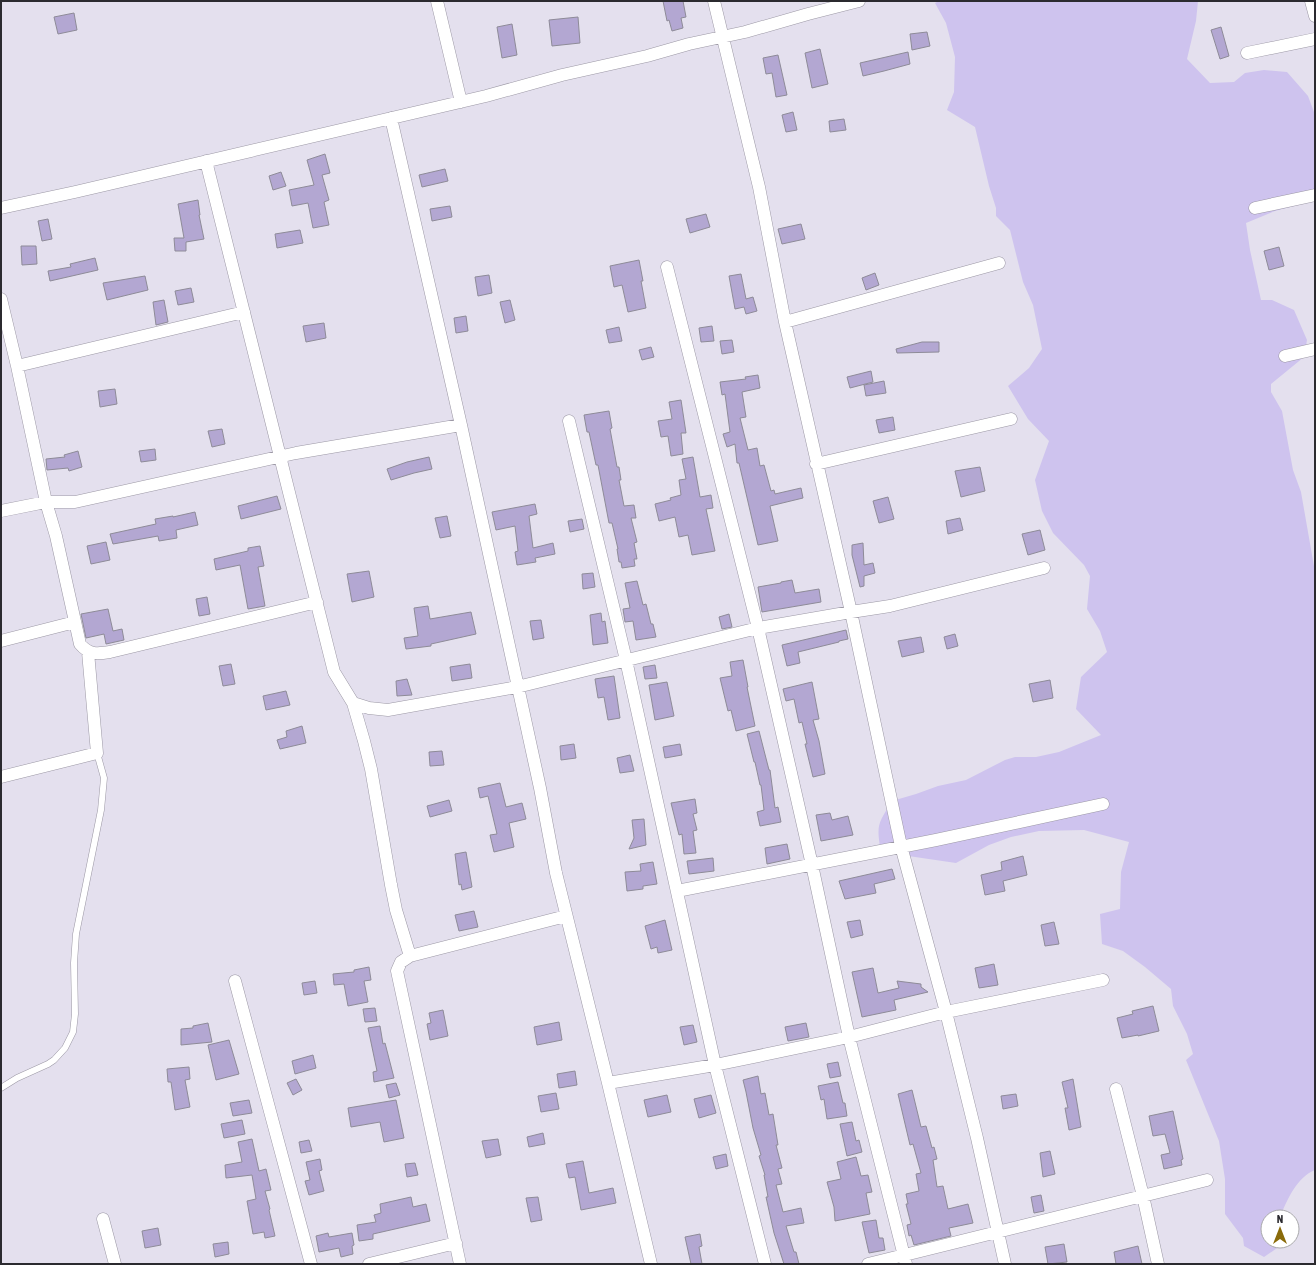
<svg xmlns="http://www.w3.org/2000/svg" width="1316" height="1265" viewBox="0 0 1316 1265" font-family="'Asap Condensed',sans-serif">
<rect width="100%" height="100%" fill="#e4e0ee"/>
<!-- green -->
<path fill="#cec3ee" d="M939 1H1198L1196 21 1187 59 1210 83 1234 82 1245 73 1264 70 1287 72 1308 96 1314 112 1315 199 1313 201 1275 211 1246 223 1250 250 1261 300H1272L1294 310 1307 340 1304 357 1271 384V392L1282 411 1293 470 1301 492 1315 572V1170C1297 1177 1287 1200 1280 1217H1268V1241H1277L1280 1246 1264 1257 1244 1246 1243 1238 1225 1214V1179L1219 1141 1186 1060 1193 1054 1187 1034 1173 1006 1171 989 1145 967 1123 951 1102 944 1100 914 1120 909 1121 872 1129 842 1084 830 1039 831 1011 837 989 845 956 863 881 852C876 824 878 824 892 801L916 794 938 786 966 780 1005 760 1015 757H1036L1059 752 1101 735 1076 709 1081 677 1107 652 1100 631 1087 609 1090 576 1084 565 1053 533 1042 511 1035 480 1049 441 1028 419 1008 386 1029 368 1042 349 1033 305 1023 282 1010 230 996 216V208L989 186 975 127 947 110 954 92 955 57 946 23 935 3Z"/>
<!-- building -->
<path fill="#b3a7d2" stroke="#8e8b98" d="M663 1H683L686 17 681 18 683 28 672 31 669 20 667 21Z
M74 13 77 30 58 34 54 17Z
M578 17 580 43 552 46 549 20Z
M512 24 517 55 502 58 497 27Z
M1221 27 1229 56 1220 59 1211 30Z
M927 32 930 46 912 50 910 34Z
M820 49 828 84 812 88 805 53Z
M908 52 910 64 884 71 863 76 860 63Z
M778 55 787 95 776 97 772 73 766 74 763 58Z
M793 112 797 130 786 132 782 115Z
M844 119 846 130 830 132 829 121Z
M325 154 330 173 322 175 329 200 324 202 329 225 313 228 308 203 292 206 289 190 314 185 307 160Z
M445 169 448 181 422 187 419 175Z
M281 172 286 186 273 190 269 176Z
M198 200 200 215H199L204 239 186 242V251H175L174 238H184L178 204Z
M450 206 452 217 432 221 430 209Z
M706 214 710 227 690 233 686 219Z
M48 219 52 239 42 241 38 221Z
M801 224 805 239 782 244 778 229Z
M300 230 303 243 277 248 275 234Z
M21 246H36L37 264 22 265Z
M1279 247 1284 266 1269 270 1264 251Z
M95 258 98 270 50 281 48 271 71 267 70 264Z
M639 260 643 281H641L646 308 628 312 622 285 614 287 610 266Z
M875 273 879 285 866 290 862 278Z
M741 274 746 299 753 297 757 311 746 314 744 307 735 309 729 276Z
M489 275 492 293 478 296 475 277Z
M145 276 148 290 107 300 103 283Z
M191 288 194 302 178 305 175 291Z
M164 300 168 322 156 325 153 302Z
M510 300 515 320 505 323 500 302Z
M466 316 468 331 456 333 454 318Z
M324 323 326 338 306 342 303 326Z
M712 326 714 341 701 342 699 328Z
M619 327 622 341 609 343 606 330Z
M732 340 734 352 722 354 720 341Z
M922 342H939V352L897 353 896 349Z
M651 347 654 357 642 360 639 350Z
M871 371 873 382 850 388 847 377Z
M758 375 760 388 742 392 746 417 740 418 748 450 757 448 760 466 764 465 771 491 774 490 775 494 801 488 803 498 770 506 778 541 758 545 739 463H737L735 444 727 447 723 434 730 432 725 394 722 395 720 382 746 379 745 377Z
M884 381 886 393 866 396 864 385Z
M115 389 117 404 100 407 98 391Z
M681 400 686 433H681L683 454 671 456 668 436 661 437 658 421 672 419 669 402Z
M609 411 612 428 610 429 617 467H619L621 480H619L624 506 634 505 636 518H631L637 542 634 543 637 559H634L635 566 622 568 621 562H619L617 549H618L612 523H609L598 465H596L589 432H587L584 415Z
M893 417 895 430 879 433 876 420Z
M222 429 225 444 212 447 208 431Z
M155 449 156 460 141 462 139 451Z
M78 451 82 467 69 471 68 468 47 470 46 459 65 457 64 455Z
M429 457 432 469 414 473 391 480 387 469 407 462Z
M693 457 700 497 711 495 713 508 706 509 715 551 692 555 688 535 679 537 675 517 659 521 655 504 671 500 670 498 681 495 679 480 686 479 682 459Z
M980 467 985 491 961 497 955 471Z
M277 496 281 509 241 519 238 506Z
M888 497 894 519 879 523 873 501Z
M535 504 537 514 529 516 533 548 553 543 555 554 535 558 536 562 517 565 515 552 518 551 515 526 496 530 492 512Z
M195 512 198 525 176 530 177 538 159 541 158 536 113 544 110 534 156 524 155 519 173 516V517Z
M447 516 451 536 440 538 435 518Z
M960 518 963 530 948 534 946 521Z
M582 519 584 529 570 532 568 521Z
M1040 530 1045 550 1028 555 1022 534Z
M106 542 110 560 91 564 87 546Z
M863 543 864 565 873 563 875 573 864 576V586L860 587 852 555V545Z
M260 546 264 566 258 567 265 606 248 609 240 565 216 570 214 559 248 551V548Z
M369 571 374 597 352 602 347 574Z
M593 573 595 587 583 589 582 574Z
M792 580 795 593 819 589 821 602 762 612 758 587 781 583V582Z
M637 581 643 605 646 604 651 624H653L656 637 636 640 633 621 625 622 623 609 630 608 625 583Z
M207 597 210 614 199 616 196 599Z
M428 606 430 619 471 612 476 634 431 644V646L406 649 404 638 418 636 414 608Z
M108 609 113 631 122 629 124 640 106 644 104 634 86 638 81 614Z
M601 613 602 622 605 621 608 643 593 645 590 615Z
M729 614 732 627 722 629 719 617Z
M541 620 544 638 533 640 530 621Z
M846 630 848 639 839 641V642L798 652 800 663 787 666 782 645Z
M955 634 958 646 947 649 944 637Z
M921 637 924 652 902 657 898 641Z
M743 660 748 687H747L755 726 736 731 731 710 728 711 720 678 732 676 730 662Z
M231 664 235 684 223 686 219 666Z
M470 664 472 678 452 681 450 667Z
M655 665 657 678 645 679 643 667Z
M614 676 620 718 608 720 604 697 598 698 595 679Z
M407 679 412 695 397 696 396 681Z
M1050 680 1053 698 1033 702 1029 684Z
M667 682 674 716 655 720 649 685Z
M812 682 819 719 813 720 819 741 825 774 813 777 805 744H807L802 722 799 723 794 699 786 701 783 689Z
M286 691 290 705 266 710 263 696Z
M302 726 306 743 280 749 277 740 287 737 286 731Z
M759 731 769 770H770L775 808 778 807 781 822 760 826 757 812 764 810 761 785H760L755 762H754L747 734Z
M574 744 576 758 561 760 560 746Z
M680 744 682 755 665 758 663 747Z
M442 751 444 765 430 766 429 752Z
M630 755 634 771 620 773 617 758Z
M500 783 506 807 522 803 526 819 509 823 514 847 494 852 490 835 497 834 488 796 480 798 478 788Z
M695 799 697 813 693 814 697 830 693 831 696 853 684 854 682 834 679 835 671 803Z
M449 800 452 811 430 817 427 806Z
M830 813 832 820 848 816 853 835 821 841 816 815Z
M644 819 646 845 629 849 634 838 632 820Z
M787 844 790 859 767 864 765 848Z
M466 852 472 887 462 890 461 884 459 885 455 854Z
M1023 856 1027 875 1003 881 1005 891 985 895 981 875 1002 870 1001 862Z
M713 858 714 871 689 874 687 861Z
M653 862 657 884 643 886V889L627 891 625 872 641 871 640 864Z
M892 869 895 879 874 884 876 893 845 899 839 881Z
M474 911 478 927 459 931 455 915Z
M665 920 672 950 658 953 657 947 651 949 645 926Z
M860 920 863 935 851 938 847 922Z
M1054 922 1059 944 1045 946 1041 925Z
M994 964 998 985 979 988 975 968Z
M369 967 371 980 364 981 368 1002 348 1006 344 984 334 985 333 974 354 972V970Z
M873 968 878 993 899 988 897 981 921 984V987L928 992 894 1000 896 1010 862 1017 852 972Z
M315 981 317 993 304 995 302 983Z
M1153 1006 1159 1031 1138 1036V1035L1122 1038 1117 1018 1133 1014 1132 1011Z
M375 1008 377 1021 365 1022 363 1009Z
M443 1010 448 1036 430 1040 427 1024 431 1023 429 1013Z
M559 1022 562 1040 537 1045 534 1027Z
M208 1023 212 1042 181 1045V1029L193 1028V1026Z
M806 1023 809 1037 788 1041 785 1027Z
M693 1025 697 1042 684 1045 680 1027Z
M380 1026 383 1044 385 1043 394 1078 374 1082 373 1072 377 1071 368 1028Z
M229 1040 239 1074 216 1080 208 1045Z
M313 1055 316 1068 295 1074 292 1061Z
M838 1062 841 1076 830 1078 827 1064Z
M189 1067 190 1079 185 1080 190 1107 175 1110 171 1082H168L167 1069Z
M575 1071 577 1085 559 1088 557 1074Z
M758 1076 761 1094 765 1093 769 1115 773 1114 778 1145H776L782 1168 778 1169 782 1184 776 1185 783 1212 801 1208 804 1223 786 1226 794 1252H796L799 1264H784L774 1233 766 1197H768L764 1175H765L759 1156 761 1155 753 1128 746 1092 743 1080Z
M296 1079 302 1090 293 1095 287 1083Z
M1073 1079 1081 1127 1069 1130 1065 1108H1068L1062 1082Z
M838 1082 843 1103H845L847 1116 827 1119 824 1099 821 1100 818 1086Z
M396 1083 400 1095 389 1098 386 1085Z
M912 1090 921 1127 926 1126 932 1148 934 1147 937 1159 933 1160 937 1187 943 1186 948 1209 968 1204 973 1223 949 1228 951 1236 914 1245 911 1235 909 1236 907 1225 911 1224 906 1204H908L906 1194 919 1191 916 1174 921 1173 913 1144 910 1145 898 1094Z
M556 1093 559 1109 541 1112 538 1096Z
M1016 1094 1018 1106 1003 1109 1001 1096Z
M667 1095 671 1112 648 1117 644 1100Z
M711 1095 716 1113 699 1118 694 1099Z
M249 1100 252 1113 233 1116 230 1103Z
M396 1100 404 1138 384 1142 380 1122 351 1127 348 1108Z
M1173 1111 1183 1159 1181 1160 1182 1165 1164 1169 1161 1155 1170 1153 1165 1134 1153 1136 1149 1116Z
M242 1120 245 1134 224 1138 221 1124Z
M852 1122 856 1141 859 1140 862 1152 847 1156 840 1124Z
M543 1133 545 1144 529 1147 527 1137Z
M252 1139 259 1171 266 1169 271 1190 265 1191 270 1209 269 1210 275 1236 265 1238 264 1232 253 1234 247 1201 256 1199 252 1175 226 1178 225 1165 242 1162 238 1142Z
M498 1139 501 1155 486 1158 482 1141Z
M309 1140 312 1151 301 1153 299 1142Z
M1050 1151 1055 1174 1043 1177 1040 1153Z
M726 1154 728 1166 716 1169 713 1157Z
M856 1157 861 1176 868 1175 872 1192 866 1193 870 1214 835 1221 834 1207 827 1182 841 1179 837 1162Z
M320 1159 322 1170 319 1171 324 1191 309 1195 305 1181 310 1180 306 1162Z
M583 1161 589 1193 613 1188 616 1203 581 1210 575 1177 569 1178 566 1164Z
M415 1163 418 1175 407 1177 405 1164Z
M1041 1195 1044 1211 1034 1213 1031 1197Z
M411 1197 413 1207 426 1204 430 1221 373 1234V1239L359 1241 357 1225 376 1222 374 1215 381 1213 380 1204Z
M538 1197 542 1220 531 1222 526 1198Z
M876 1220 879 1238H883L885 1250 869 1253 862 1222Z
M158 1228 161 1245 145 1248 142 1231Z
M328 1233 329 1237 352 1233 354 1245 352 1246 353 1254 341 1257 339 1248 319 1252 316 1236Z
M700 1234 702 1246 699 1247 702 1264H691L685 1237Z
M228 1242 229 1254 215 1257 213 1244Z
M1064 1244 1067 1262 1048 1264 1045 1247Z
M1138 1246 1142 1264H1116L1114 1252Z"/>
<g fill="none" stroke-linecap="round" stroke-linejoin="round">
<defs>
<path id="lane" d="M1 1088 17 1078 48 1064 54 1060 65 1048 73 1032 75 1014 74 963 76 934 101 810 104 778 97 753"/>
<path id="street" d="M437 1 461 102
M714 1 759 187 785 322 851 612 901 846 946 1012 977 1138 1005 1264
M1311 1 1315 16
M1247 53 1315 39
M391 118 461 425 540 788 556 873 608 1083 651 1264
M206 161 334 672 353 703 369 708 388 710 517 687 758 628 851 612 890 606 1044 568
M1 208 75 192 486 96 562 75 647 56 689 44 745 32 808 14 859 1
M1255 208 1315 195
M667 267 758 628 812 865 849 1037 906 1264
M1 299 17 366 46 502 56 536 80 644C89 655 97 654 110 652L317 602
M785 322 999 263
M1285 356 1315 349
M17 366 244 312
M569 421 626 660 715 1065 765 1264
M816 464 1011 419
M1 511 46 502H75L296 453 461 425
M1 641 75 622
M353 703 364 741 371 769 391 885 396 910 410 956
M1 777 97 753 88 652
M677 891 936 840 1103 804
M235 981 311 1264
M608 1083 715 1065 849 1037 946 1012 1103 980
M1116 1089 1143 1196 1158 1264
M103 1219 115 1264
M369 1264 456 1243
M460 1264 397 971 401 962 410 956 566 916
M868 1264 1207 1180"/>
</defs>
<!-- lane casing -->
<use href="#lane" stroke="#9c98a5" stroke-width="7"/>
<!-- street casing -->
<use href="#street" stroke="#9c98a5" stroke-width="13"/>
<!-- lane -->
<use href="#lane" stroke="#fff" stroke-width="6"/>
<!-- street -->
<use href="#street" stroke="#fff" stroke-width="12"/>
</g>
<!-- border -->
<rect width="1316" height="1265" fill="none" stroke="#2b2a2f" stroke-width="4"/>
<!-- north arrow -->
<g transform="translate(1280 1229)"><circle r="19" fill="#ffffff" stroke="#aaaaac"/>
<path d="M0-3L7 15L0 10L-7 15Z" fill="#8a6b0a"/>
<text y="-6" font-size="11" font-weight="bold" text-anchor="middle" fill="#2b2a2f">N</text>
</g>
</svg>
